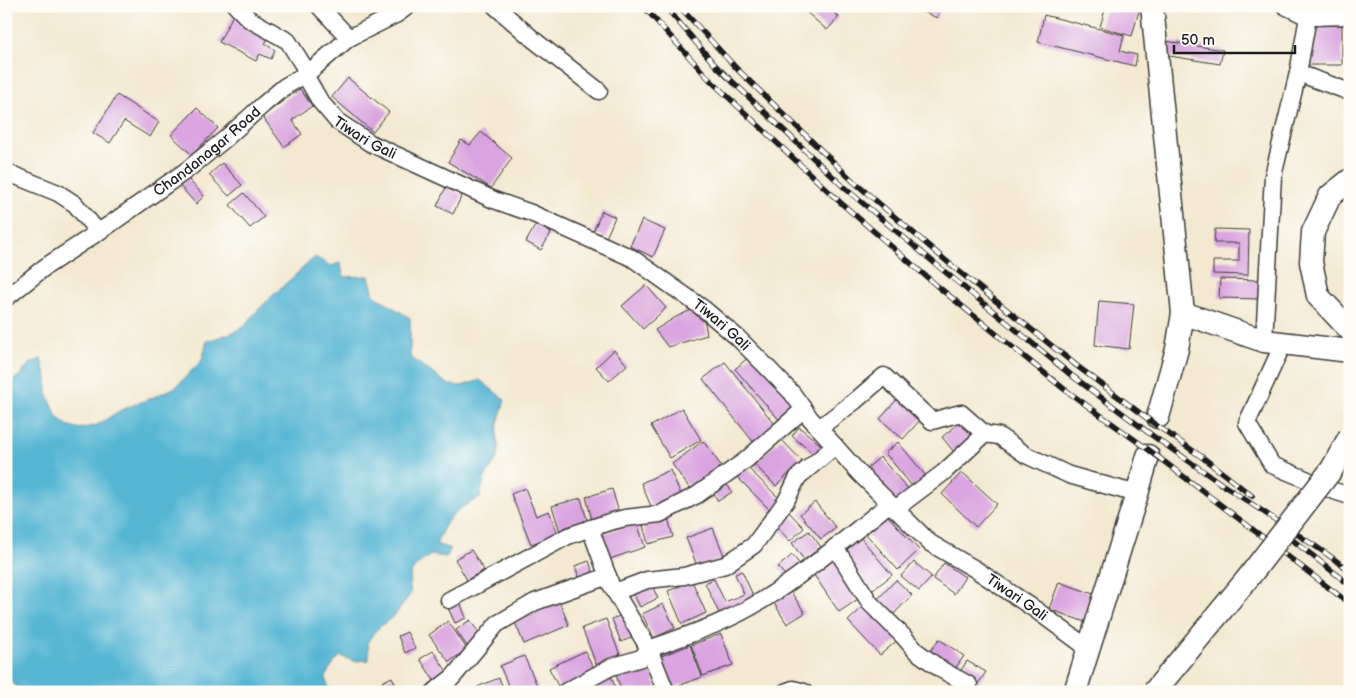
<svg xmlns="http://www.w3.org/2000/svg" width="1356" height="698" viewBox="0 0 1356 698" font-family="'Balsamiq Sans',sans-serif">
<rect width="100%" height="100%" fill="#fdfcf7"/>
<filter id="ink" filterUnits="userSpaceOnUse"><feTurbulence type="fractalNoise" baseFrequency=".02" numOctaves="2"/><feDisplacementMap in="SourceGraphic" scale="10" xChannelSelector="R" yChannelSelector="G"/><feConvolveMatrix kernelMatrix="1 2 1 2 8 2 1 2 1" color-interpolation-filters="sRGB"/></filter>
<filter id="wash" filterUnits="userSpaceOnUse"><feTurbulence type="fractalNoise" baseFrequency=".0096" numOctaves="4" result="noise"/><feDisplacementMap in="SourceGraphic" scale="20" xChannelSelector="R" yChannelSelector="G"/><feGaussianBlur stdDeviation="1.12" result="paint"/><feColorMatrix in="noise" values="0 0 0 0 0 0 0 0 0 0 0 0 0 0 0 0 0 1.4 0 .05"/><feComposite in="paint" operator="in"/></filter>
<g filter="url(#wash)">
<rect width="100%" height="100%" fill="#f3e9d1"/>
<!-- water -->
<path fill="#56b6d4" stroke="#396978" d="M315 257 331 266 340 263 344 277 369 276 374 295 410 318V357L449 385 462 386 480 380 505 400 498 423 497 440 499 448 497 458 484 479 480 498C469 502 454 511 447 522 443 528 440 536 436 544L450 549 447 557 431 555C414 566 406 572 411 593L396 614 376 630 368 641 369 660 354 661 340 656C335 662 326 671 326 679 326 683 329 688 331 692H22V690L11 682 6 684V384L21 375 29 364 41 359 47 378V393L57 417 67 425 80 429 97 425 121 410 154 397 176 387 202 360 207 341 229 334 244 327 257 311 270 298Z"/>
<g id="blocks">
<!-- building -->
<path fill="#d9a4df" d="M805 6H826L839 17 827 30 803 9Z
M911 6H942L937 18Z
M1106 6 1140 7 1132 36 1100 27Z
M1159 6H1191L1190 11 1159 10Z
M233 15 270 34 265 44 275 50 271 59 260 54 256 61 219 42Z
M1044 15 1124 35 1120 51 1137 55 1135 66 1038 42Z
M1347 22H1350V55H1347Z
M1308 25H1342V65H1308Z
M1165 41 1223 50 1220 64 1163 55Z
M348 78 389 112 373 132 332 97Z
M300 89 312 106 292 120 302 134 284 147 262 116Z
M117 95 159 122 150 137 124 121 110 143 93 133Z
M197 108 218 128 192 155 171 135Z
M481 132 512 158 491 188 448 162 461 140 470 145Z
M222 163 242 185 229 196 209 175Z
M188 179 204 196 196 204 180 186Z
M446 187 462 195 453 214 437 206Z
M244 193 264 217 250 228 230 205Z
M602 211 615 217 606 238 593 232Z
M642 220 665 230 653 257 630 246Z
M536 224 551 233 541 250 526 242Z
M1215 229 1249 230 1248 275 1213 274V261H1239V243H1214Z
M1220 279 1261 280V299L1219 298Z
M646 285 666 308 643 329 622 306Z
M1099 301 1134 304 1129 349 1095 345Z
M691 310 705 323 707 335 668 347 655 330 676 317Z
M614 350 627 365 609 381 596 367Z
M752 354 799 408 782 423 735 369Z
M725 362 777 427 755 444 703 379Z
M899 397 923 417 903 439 880 419Z
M682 408 701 440 670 458 651 426Z
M964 419 977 434 954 452 942 437Z
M799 427 826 449 818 458 792 436Z
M781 439 802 461 776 486 754 464Z
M703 441 725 471 693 493 672 464Z
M898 442 926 476 913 487 885 453Z
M880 457 909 490 894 503 865 470Z
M744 464 783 502 772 512 734 474Z
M670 470 684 501 654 513 641 483Z
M962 472 997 504 976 527 942 494Z
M726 483 732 492 718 501 712 491Z
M525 488 536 516 549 511 558 534 531 544 511 494Z
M612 489 620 516 593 524 586 497Z
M581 498 588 524 560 532 552 506Z
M815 502 836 528 821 539 800 514Z
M788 511 804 528 790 541 774 524Z
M886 514 919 550 898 570 865 533Z
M668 518 673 537 648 544 643 525Z
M637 523 645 547 607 560 599 535Z
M713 528 725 558 698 568 686 538Z
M809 531 821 547 804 560 792 543Z
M860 537 892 575 873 590 842 552Z
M471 550 484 570 467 580 455 559Z
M792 555 803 568 789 580 778 567Z
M832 555 861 597 839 612 810 569Z
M589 561 594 576 580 580 575 566Z
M914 562 932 577 919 591 901 576Z
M944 563 965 577 954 594 933 579Z
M742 571 755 600 720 615 705 583 714 579 725 602 744 594 735 574Z
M896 580 912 595 890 618 874 603Z
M692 581 706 613 682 624 668 591Z
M1059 582 1102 597 1093 625 1049 609Z
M651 584 658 598 640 607 633 593Z
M791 592 805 613 787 624 774 603Z
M559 601 569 625 524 644 514 620Z
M460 602 466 618 455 623 448 608Z
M663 604 675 628 654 638 642 614Z
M866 604 899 639 880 655 848 621Z
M626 613 635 636 621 642 612 619Z
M606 619 622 660 598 669 582 628Z
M470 620 481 636 467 646 456 630Z
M448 621 467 649 449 662 429 635Z
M407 632 415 648 405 653 398 636Z
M721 634 733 665 703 676 691 645Z
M939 639 964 656 954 670 929 653Z
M690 645 702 677 668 690 656 658Z
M433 651 448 673 435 682 420 659Z
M585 651 596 673 560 690 549 668Z
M524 656 540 692H511L500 666Z
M645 658 659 692H622L614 669Z
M967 661 986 672 978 684 960 672Z
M611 676 617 692H583L581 688Z
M392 677 399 692H386L382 682Z
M499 678 505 692H478L477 687Z"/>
</g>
</g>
<g filter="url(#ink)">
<use href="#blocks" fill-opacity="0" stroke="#3c3b37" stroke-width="1"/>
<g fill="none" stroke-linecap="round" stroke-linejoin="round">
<defs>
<g id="street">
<path d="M236 6 249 19 288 41 308 73"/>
<path d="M319 6 349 38"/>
<path d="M495 6 534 40 599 91"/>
<path d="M1285 6 1308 17 1350 16"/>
<path d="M1298 73 1350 92"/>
<path id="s1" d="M305 75 320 101 337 121 370 143 494 200 531 213 632 258 704 309 738 338 762 362 792 393 810 418 859 473 930 543 975 569 1036 610 1089 649"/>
<path d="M6 172 58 193 75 204 98 232"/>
<path id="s2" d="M6 298 45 267 109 225 187 170 225 139 264 104 284 87 308 73 349 38 397 14 408 6"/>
<path d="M1264 341 1273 176 1298 73 1308 17"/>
<path d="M1283 344 1247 423 1272 465 1334 491 1350 496"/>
<path d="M819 428 855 401 884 376 932 421 961 413 985 434"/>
<path d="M895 509 943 473 985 434 999 436 1026 455 1069 475 1137 494"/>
<path d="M590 528 611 585 649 649 666 692"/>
<path d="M835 547 870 603 903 636 916 651 942 670 969 685"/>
<path d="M615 592 647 580 684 576 725 565 754 545 786 501 798 477 835 446"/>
<path d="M449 600 568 536 609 522 625 518 660 514 697 495 746 460 804 409"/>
<path d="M434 692 453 677 497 624 535 602 608 576"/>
<path d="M565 692 611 667 641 658 649 649C687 635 726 623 761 601 807 573 847 537 889 504"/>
<path d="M785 692 793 689 804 692"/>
</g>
<path id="secondary" d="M1152 6 1183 313 1177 349 1158 417
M1350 180 1330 196 1313 232 1311 262 1318 296 1350 330
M1183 313 1264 341 1350 351
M1075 692 1137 494 1148 456"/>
</defs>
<!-- street casing -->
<use href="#street" stroke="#3c3b37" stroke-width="19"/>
<!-- secondary casing -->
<use href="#secondary" stroke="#3c3b37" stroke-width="25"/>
<!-- street -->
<use href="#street" stroke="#fff" stroke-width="16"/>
<!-- secondary -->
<use href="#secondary" stroke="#fff" stroke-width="22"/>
<defs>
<path id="rail" d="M643 6 710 80 841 203 936 285 1064 389 1149 450 1350 604
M665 6 716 66 847 190 944 271 1071 375 1153 436 1223 485 1327 554 1350 571
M679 6 738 70 854 182 951 265 1077 366 1156 425 1202 457 1252 496
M1281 531 1350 585"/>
</defs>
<!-- rail casing -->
<use href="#rail" stroke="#1c1c1c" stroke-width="5.5"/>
<!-- rail -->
<use href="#rail" stroke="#fdfcf7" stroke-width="4" stroke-dasharray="11" stroke-linecap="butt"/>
<defs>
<path id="secondary-bridge" d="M1154 692 1248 578 1332 469 1350 436"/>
</defs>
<!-- secondary-bridge casing -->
<use href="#secondary-bridge" stroke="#3c3b37" stroke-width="25" stroke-linecap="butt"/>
<!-- secondary-bridge -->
<use href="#secondary-bridge" stroke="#fff" stroke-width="22"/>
</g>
</g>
<g text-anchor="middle" stroke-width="5" stroke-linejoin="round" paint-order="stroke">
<!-- street labels -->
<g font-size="15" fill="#1c1c1c" stroke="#fdfcf7">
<text dy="5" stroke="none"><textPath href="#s1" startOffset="89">Tiwari Gali</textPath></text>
<text dy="5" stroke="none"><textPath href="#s2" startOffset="249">Chandanagar Road</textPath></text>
<text dy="5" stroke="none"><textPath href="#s1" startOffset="494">Tiwari Gali</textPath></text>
<text dy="5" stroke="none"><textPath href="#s1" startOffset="899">Tiwari Gali</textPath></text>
</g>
</g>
<!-- margin -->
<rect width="1356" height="698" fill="none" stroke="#fdfcf7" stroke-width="25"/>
<!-- scale -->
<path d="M1174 45v8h121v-8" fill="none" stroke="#1c1c1c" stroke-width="2.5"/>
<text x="1181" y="45" font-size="15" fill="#1c1c1c" stroke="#fdfcf7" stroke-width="4" paint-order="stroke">50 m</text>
</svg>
